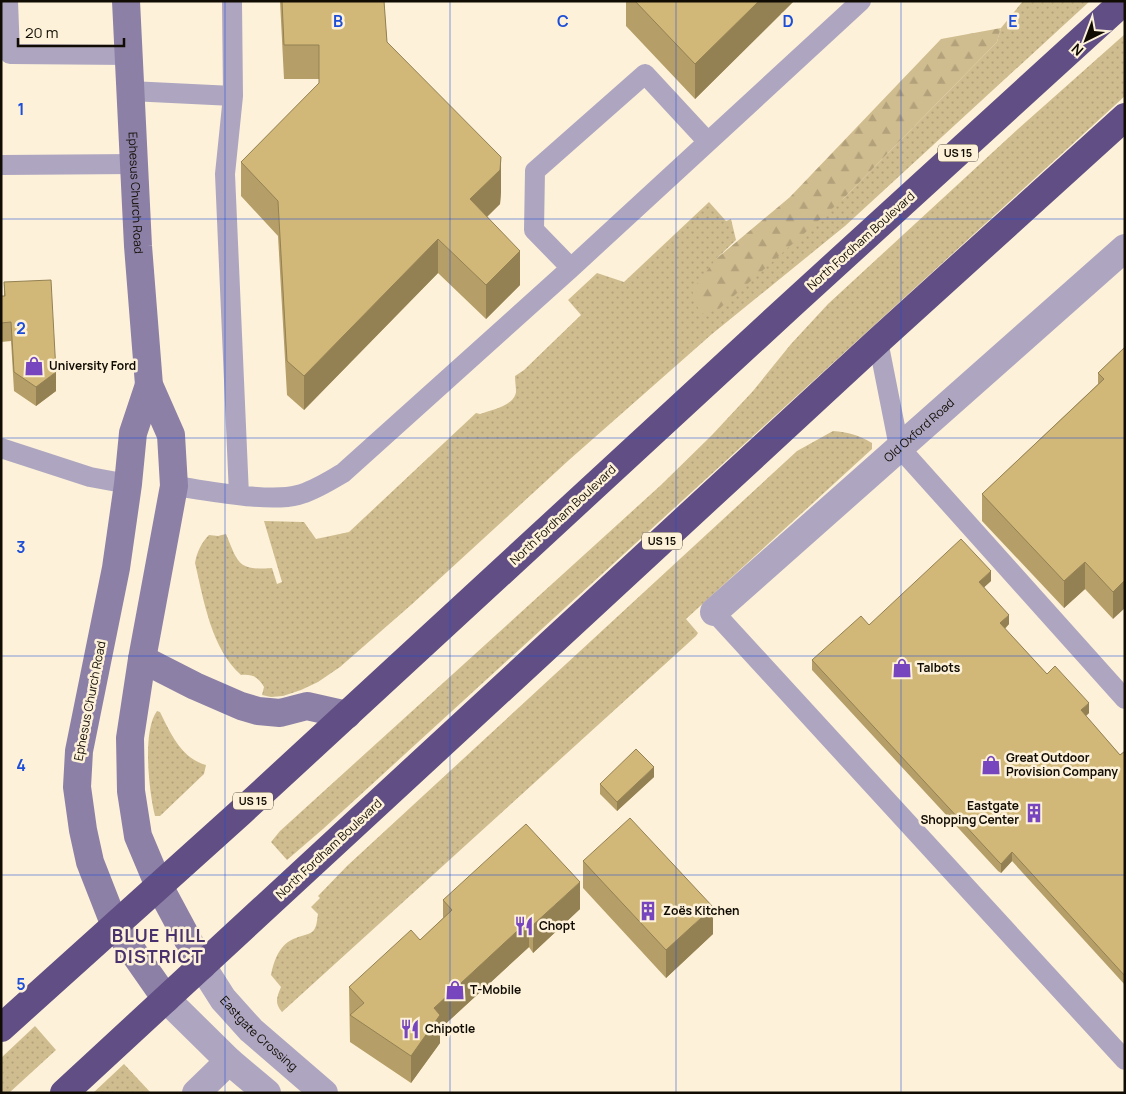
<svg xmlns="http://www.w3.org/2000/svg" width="1126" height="1094" viewBox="0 0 1126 1094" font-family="Manrope,sans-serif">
<defs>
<pattern id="grass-dots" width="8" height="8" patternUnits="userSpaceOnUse" patternTransform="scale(1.25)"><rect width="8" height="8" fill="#d0bd8f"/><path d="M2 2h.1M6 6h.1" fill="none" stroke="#b2a17a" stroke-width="1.8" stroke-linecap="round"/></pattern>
<pattern id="forest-firs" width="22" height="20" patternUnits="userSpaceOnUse" patternTransform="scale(1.25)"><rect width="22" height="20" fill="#d0bd8f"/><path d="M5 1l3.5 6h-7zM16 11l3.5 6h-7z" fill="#b2a17a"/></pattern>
</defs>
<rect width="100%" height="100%" fill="#fdf2d9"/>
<!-- grass -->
<path fill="url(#grass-dots)" d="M1023 1H1090L845 226 712 334 569 460 411 605 340 667 318 682 301 690 283 696 271 697 262 695 264 687C258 677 253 674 241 675 211 648 204 601 195 563 197 552 201 543 209 535L218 536 226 534C238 563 238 571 272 568L277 584 282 582 264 521 304 522 316 539 349 532 476 413 480 414C491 410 514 406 516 392 516 387 515 381 515 376L524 370 581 315 568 300 597 273 624 282 709 202 726 221 731 219 736 240 716 259 843 199 997 42 1001 28Z
M1125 34V96L323 829 287 860 271 842 280 831 661 485 712 435 753 391 791 344 828 304 1018 129Z
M833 431C848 432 859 435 872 443V449L686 619 698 633 696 636 282 1012C274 1003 277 997 281 987L271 975C274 960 280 943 296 938 302 935 310 935 314 930 317 926 317 919 318 914L311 907 320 898 318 896 347 866 797 451Z
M157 711 160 712C171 734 181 758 206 765L204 774 160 816H155C149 792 142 731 157 711Z
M35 1026 56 1050 9 1093H1V1058Z
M124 1064 151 1093H93Z"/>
<!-- forest -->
<path fill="url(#forest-firs)" d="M1001 28 997 42 843 199 718 310 700 314 692 290 716 259 790 197 941 39Z"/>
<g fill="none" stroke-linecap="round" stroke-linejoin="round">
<!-- lane -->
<path stroke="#aea6c1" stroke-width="20" d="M8 1 10 54 128 55
M232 1 233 96 225 174 239 495
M130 91 233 96
M1 165 135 164
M571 268 534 230 535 171 645 74 708 142
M878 341 899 447 1125 699
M1 448 90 477 128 484
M174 486C206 490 268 503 298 495 314 491 329 481 343 473L571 268 861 1
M714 612 1125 1060"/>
<!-- street -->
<g stroke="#aea6c1" stroke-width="28">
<path id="s1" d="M714 612 1125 248"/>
<path id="s2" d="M202 966 223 999 251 1030 324 1093"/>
<path d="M166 999 229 1061 267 1093"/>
<path d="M196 1093 229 1061"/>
</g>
<!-- secondary -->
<g stroke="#8d80a7" stroke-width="28">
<path id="s3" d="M126 1 138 246 149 385 171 435 174 486 142 659 130 738 131 791 138 836 159 886 202 966"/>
<path d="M149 385 133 433 128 484 116 568 79 751 77 787 83 830 90 862 115 926 166 999"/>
<path d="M142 659 195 686 241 706 258 711 280 713 307 706 347 715"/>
</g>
<!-- highway -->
<path stroke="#614e84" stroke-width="28" d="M1 1028 241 812 792 304 1124 1
M64 1093 878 341 1125 117"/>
</g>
<!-- wall -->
<path fill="#b59e67" d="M280 1H384L387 42 501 192 500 204 487 217 520 285 486 319 438 273 304 410 287 395 278 236 241 196V162L319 84V79H284Z
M626 1H794L695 99 626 26Z
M4 282 56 391 36 406 14 391 11 341 1 342V296H4Z
M1125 347 1113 619 1085 589 1064 608 982 521V494L1098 384V373Z
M991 581 984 587 1009 624 1005 629 1047 674 1089 713 1086 716 1120 755 1125 751V985L1012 861 1001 873 998 871 812 670V660L869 625Z
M654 777 617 811 600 794V784Z
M583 861 713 934 666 978 583 888Z
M443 900 580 909 533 953 529 947 440 1029V1043L411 1083 350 1042 349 987 420 940 443 918Z"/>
<!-- shaded-wall -->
<path fill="#938154" d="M759 1H794L695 99V64Z
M501 157V192L500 204 470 233V199Z
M438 239V273L304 410V376Z
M520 251V285L486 319V285Z
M56 372V391L36 406V387Z
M1085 562V589L1064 608V581Z
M991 571V581L979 592V582Z
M1125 580V608L1113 619V592Z
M1009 615V624L1000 633V623Z
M1089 703V713L1081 720V710Z
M654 767V777L617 811V802Z
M1012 852V861L1001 873V864Z
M580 882V909L533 953V925Z
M713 907V934L666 978V950Z
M529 920V947L440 1029V1043L411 1083V1056L434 1008Z"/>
<!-- building -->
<path fill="#d2b878" stroke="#938154" d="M282 1H384L387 42 501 157 500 170 470 199 520 251 486 285 438 239 304 376 287 361 278 201 241 162 319 83V45H284Z
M635 1H759L695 64Z
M51 280 56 372 36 387 14 372 11 322 1 323V296H5L4 282Z
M1125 347V580L1113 592 1085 562 1064 581 982 494 1104 379 1098 373Z
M961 539 991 571 979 582 1009 615 1000 623 1047 674 1055 666 1089 703 1081 710 1120 755 1125 751V976L1012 852 1001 864 998 861 812 660 861 616 869 625Z
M636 749 654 767 617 802 600 784Z
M630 818 713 907 666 950 583 861Z
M526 824 580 882 533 925 529 920 434 1008 440 1015 411 1056 350 1015 364 1003 349 987 411 930 420 940 452 910 443 900Z"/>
<!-- grid -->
<path fill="none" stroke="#1d4ed8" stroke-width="1" stroke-opacity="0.55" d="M225 1V1093M450 1V1093M676 1V1093M901 1V1093M1 219H1125M1 438H1125M1 656H1125M1 875H1125"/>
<!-- icons -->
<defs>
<symbol id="shop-bare" viewBox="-9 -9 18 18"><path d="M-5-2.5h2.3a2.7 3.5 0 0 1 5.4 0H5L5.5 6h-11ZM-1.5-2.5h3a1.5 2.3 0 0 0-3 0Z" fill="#7745bd" stroke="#fdf2d9" stroke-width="2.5" paint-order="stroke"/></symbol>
<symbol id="building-bare" viewBox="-9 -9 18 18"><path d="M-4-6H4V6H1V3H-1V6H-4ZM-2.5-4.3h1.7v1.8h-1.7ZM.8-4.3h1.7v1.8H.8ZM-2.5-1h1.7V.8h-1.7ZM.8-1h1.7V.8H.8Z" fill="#7745bd" stroke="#fdf2d9" stroke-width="2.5" paint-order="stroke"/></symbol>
<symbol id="restaurant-bare" viewBox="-9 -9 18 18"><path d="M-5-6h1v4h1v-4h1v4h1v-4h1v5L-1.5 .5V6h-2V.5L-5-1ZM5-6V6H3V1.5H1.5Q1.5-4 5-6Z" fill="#7745bd" stroke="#fdf2d9" stroke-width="2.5" paint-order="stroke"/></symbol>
</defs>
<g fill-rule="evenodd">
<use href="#shop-bare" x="20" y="352" width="28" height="28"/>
<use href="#shop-bare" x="888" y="654" width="28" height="28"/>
<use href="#shop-bare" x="977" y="751" width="28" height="28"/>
<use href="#building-bare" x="1020" y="799" width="28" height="28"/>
<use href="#building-bare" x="634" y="897" width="28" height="28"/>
<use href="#restaurant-bare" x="510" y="912" width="28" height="28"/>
<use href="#shop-bare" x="441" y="976" width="28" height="28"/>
<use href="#restaurant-bare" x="396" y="1015" width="28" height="28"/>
</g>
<g text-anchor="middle" stroke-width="5" stroke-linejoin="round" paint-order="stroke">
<!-- shield labels -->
<g fill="#fdf2d9" stroke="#585143" stroke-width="1">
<rect x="938" y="144.5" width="40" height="17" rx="4"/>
<rect x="642" y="532.5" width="40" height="17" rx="4"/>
<rect x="233" y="792.5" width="40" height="17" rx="4"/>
</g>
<g font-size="11" font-weight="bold" fill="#110c03">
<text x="958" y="157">US 15</text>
<text x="662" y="545">US 15</text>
<text x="253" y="805">US 15</text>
</g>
<!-- street labels -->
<g font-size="12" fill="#110c03" stroke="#fdf2d9">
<text dy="4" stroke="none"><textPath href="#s3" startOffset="192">Ephesus Church Road</textPath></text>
<text transform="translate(861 241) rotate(-42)" y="4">North Fordham Boulevard</text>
<text dy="4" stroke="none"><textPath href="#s1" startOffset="274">Old Oxford Road</textPath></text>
<text transform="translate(563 515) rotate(-43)" y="4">North Fordham Boulevard</text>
<text transform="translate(90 701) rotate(-79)" y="4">Ephesus Church Road</text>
<text transform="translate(329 849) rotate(-43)" y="4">North Fordham Boulevard</text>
<text dy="4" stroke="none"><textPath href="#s2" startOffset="89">Eastgate Crossing</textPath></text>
</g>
<!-- poi labels -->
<g font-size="12" font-weight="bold" fill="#110c03" stroke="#fdf2d9" text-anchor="start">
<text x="49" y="370">University Ford</text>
<text x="917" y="672">Talbots</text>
<text x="1006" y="762">Great Outdoor<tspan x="1006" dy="14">Provision Company</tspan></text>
<text x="1019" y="810" text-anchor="end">Eastgate<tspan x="1019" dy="14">Shopping Center</tspan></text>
<text x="663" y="915">Zoës Kitchen</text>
<text x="539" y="930">Chopt</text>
<text x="470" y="994">T-Mobile</text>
<text x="425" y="1033">Chipotle</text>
</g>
<!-- district labels -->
<g font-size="18" font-weight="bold" letter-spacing="1" fill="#48316d" stroke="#fdf2d9">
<text x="159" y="942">BLUE HILL<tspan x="159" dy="21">DISTRICT</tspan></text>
</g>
</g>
<g font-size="16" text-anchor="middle" font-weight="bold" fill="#1d4ed8" stroke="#fdf2d9" stroke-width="5" stroke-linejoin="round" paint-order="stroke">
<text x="338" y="27">B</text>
<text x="563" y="27">C</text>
<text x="788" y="27">D</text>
<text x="1013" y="27">E</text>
<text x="21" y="115">1</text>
<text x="21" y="334">2</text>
<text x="21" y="553">3</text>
<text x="21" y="771">4</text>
<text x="21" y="990">5</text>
</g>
<!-- border -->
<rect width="1126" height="1094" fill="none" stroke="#110c03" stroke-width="5"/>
<!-- north arrow -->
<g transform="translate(1086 40) rotate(222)" stroke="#fdf2d9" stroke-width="4" paint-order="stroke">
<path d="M0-4L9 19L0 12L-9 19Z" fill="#110c03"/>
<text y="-8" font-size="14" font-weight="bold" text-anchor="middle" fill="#110c03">N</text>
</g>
<!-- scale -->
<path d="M18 38v8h106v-8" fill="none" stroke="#110c03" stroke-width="2.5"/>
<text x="25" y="38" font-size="15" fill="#110c03" stroke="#fdf2d9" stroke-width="4" paint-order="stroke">20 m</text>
</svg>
